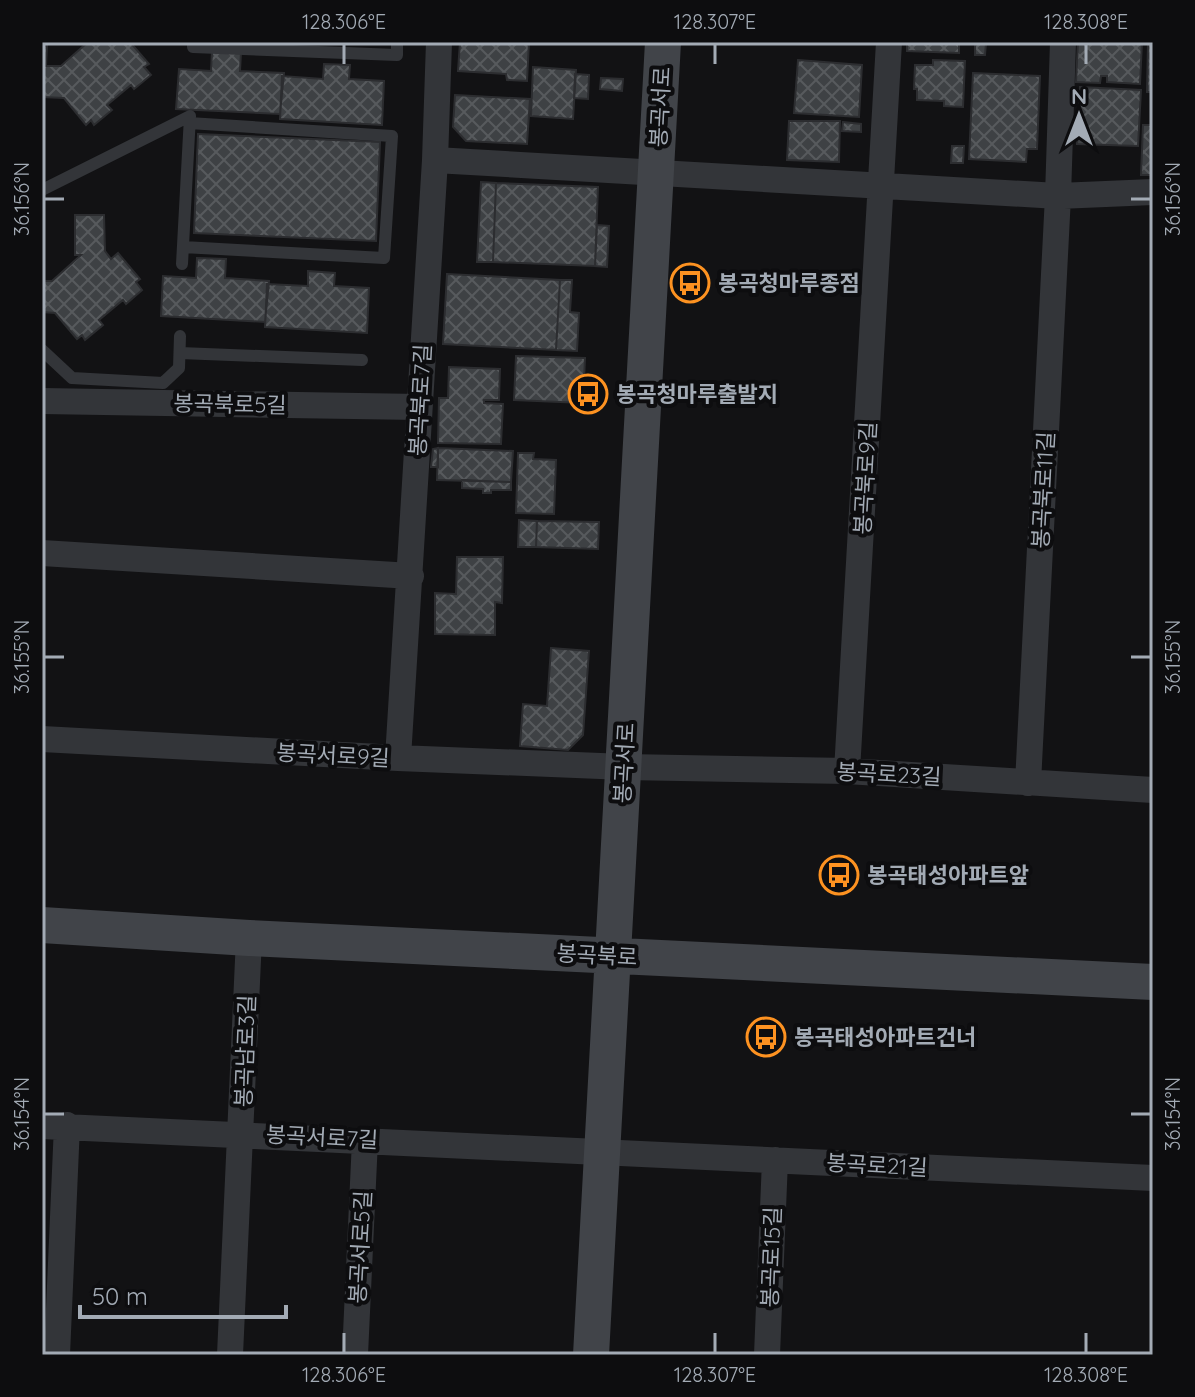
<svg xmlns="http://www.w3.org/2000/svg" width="1195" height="1397" viewBox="0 0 1195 1397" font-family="Quicksand,'Noto Sans KR',sans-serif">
<defs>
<pattern id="building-cross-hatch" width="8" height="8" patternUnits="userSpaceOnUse" patternTransform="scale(2)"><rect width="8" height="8" fill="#3e4144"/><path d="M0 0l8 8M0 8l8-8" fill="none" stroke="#575a5d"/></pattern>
</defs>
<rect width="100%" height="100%" fill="#121214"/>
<!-- building -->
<path fill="url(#building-cross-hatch)" stroke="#2c2d30" stroke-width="2" d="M88 42H130L149 64 144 67 151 75 134 89 131 85 107 105 112 110 94 125 91 120 86 125 64 98 42 97V46H47L46 66H61Z
M460 42H529L527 81 507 80 506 74 458 71Z
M907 42H959V53L907 51Z
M975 42 986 43 985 55H975Z
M1078 42H1142L1140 84 1107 82V76H1101L1100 83 1076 82Z
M1148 42H1153V92H1147Z
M212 51 241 52 240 71 284 73 280 114 176 109 179 69 211 71Z
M798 60 862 65 859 117 794 113Z
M933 60 965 61 963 107 944 106V101L917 100V89H914L915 65H933Z
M324 64 350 65 349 79 384 81 382 125 280 119 282 76 323 79Z
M533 67 576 70 573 119 531 116Z
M973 73 1040 76 1037 149H1027L1026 162 969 159Z
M575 74 589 75 588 99 574 98Z
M601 78 623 79 622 91 600 89Z
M1080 87 1141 90 1138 146 1077 144Z
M455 95 530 99 527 144 466 141 453 127Z
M789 121H840L839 162 787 160Z
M843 122 861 124V132L842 131Z
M1143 125H1153V175H1141Z
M198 134 380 142 376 241 194 233Z
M952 146H964L963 163H951Z
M481 182 496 183 493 262H477Z
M496 183 598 187 595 266 493 262Z
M75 215H104L105 251 111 259 118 253 140 279 136 282 142 290 126 304 123 300 99 320 103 325 85 340 82 335 77 339 55 313 42 312V281H52L81 255H75Z
M597 225 609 226 607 267 595 266Z
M197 258 226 259 225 278 269 281 265 322 161 316 163 276 196 278Z
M308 271 335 273 334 286 369 288 367 333 265 327 267 284 308 286Z
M447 274 560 280 556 350 443 344Z
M560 280H572L570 312 579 313 577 351 556 350Z
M516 356 585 358 583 403 514 400Z
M449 367 500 369 499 400H484V403L503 404 501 444 438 443 439 398H448Z
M438 448 513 451 511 482 437 480Z
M438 448V467H431L433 449Z
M518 453H534L533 459 556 460 554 514 516 513Z
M462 480 511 482V490H491V493H483V489L462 488Z
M519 520 537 521 536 547H518Z
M537 521 599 522 598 549 536 547Z
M457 557H503L502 603 495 602V635L435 634V593L456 594Z
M551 648 589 651 583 735 568 750 520 746 523 704 547 706Z"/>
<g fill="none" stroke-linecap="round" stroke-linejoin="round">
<!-- lane -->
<path stroke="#333539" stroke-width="12" d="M193 42V47L397 55V42
M42 190 190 116 182 264
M183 247 384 258 392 136 189 123
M42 350 72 378 163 383 179 368 180 336
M180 353 362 360"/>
<!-- street -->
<path stroke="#333539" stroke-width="26" d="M435 160 1058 196 1153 192
M42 401 419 407
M42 553 411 576
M42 739 398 758 625 767 847 771 1153 790
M398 758 435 160 439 42
M847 771 889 42
M1028 783 1058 196 1063 42
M42 1126 1153 1178
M57 1355 67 1125
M230 1355 249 938
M355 1355 365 1140
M767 1355 775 1160"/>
<!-- secondary -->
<path stroke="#414449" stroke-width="36" d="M42 925 249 938 1153 982
M591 1355 663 42"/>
</g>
<!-- ticks -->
<path fill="none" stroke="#a3abb5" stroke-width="3" d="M344 44V64M715 44V64M1086 44V64M44 199H64M1131 199H1151M44 657H64M1131 657H1151M44 1114H64M1131 1114H1151M344 1333V1353M715 1333V1353M1086 1333V1353"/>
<!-- icons -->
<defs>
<symbol id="bus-ring" viewBox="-11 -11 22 22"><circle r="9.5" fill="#0d0d0f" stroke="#fd9221" stroke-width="1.5"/><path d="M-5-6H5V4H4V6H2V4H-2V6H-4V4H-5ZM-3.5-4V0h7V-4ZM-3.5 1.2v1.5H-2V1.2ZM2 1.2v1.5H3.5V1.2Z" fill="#fd9221"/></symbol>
</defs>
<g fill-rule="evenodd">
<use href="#bus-ring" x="668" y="261" width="44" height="44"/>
<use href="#bus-ring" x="566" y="372" width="44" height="44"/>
<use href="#bus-ring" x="817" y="853" width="44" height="44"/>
<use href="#bus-ring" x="744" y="1015" width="44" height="44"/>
</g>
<g text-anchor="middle" stroke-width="8" stroke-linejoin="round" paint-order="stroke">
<!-- street labels -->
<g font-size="22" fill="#a3abb5" stroke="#0d0d0f">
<text transform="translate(660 107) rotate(-87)" y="8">봉곡서로</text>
<text transform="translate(420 400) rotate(-87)" y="8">봉곡북로7길</text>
<text transform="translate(230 404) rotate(1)" y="8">봉곡북로5길</text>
<text transform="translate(865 478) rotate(-87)" y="8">봉곡북로9길</text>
<text transform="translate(1043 490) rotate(-87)" y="8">봉곡북로11길</text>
<text transform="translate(333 755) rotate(3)" y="8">봉곡서로9길</text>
<text transform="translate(624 763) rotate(-87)" y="8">봉곡서로</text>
<text transform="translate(889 774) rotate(3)" y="8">봉곡로23길</text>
<text transform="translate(597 955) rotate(3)" y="8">봉곡북로</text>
<text transform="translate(245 1051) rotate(-88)" y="8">봉곡남로3길</text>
<text transform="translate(322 1137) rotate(3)" y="8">봉곡서로7길</text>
<text transform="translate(877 1165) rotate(3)" y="8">봉곡로21길</text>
<text transform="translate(360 1247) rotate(-87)" y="8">봉곡서로5길</text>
<text transform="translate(771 1257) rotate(-88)" y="8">봉곡로15길</text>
</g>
<!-- poi labels -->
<g font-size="22" font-weight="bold" fill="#a3abb5" stroke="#0d0d0f" text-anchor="start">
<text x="718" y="291">봉곡청마루종점</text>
<text x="616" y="402">봉곡청마루출발지</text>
<text x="867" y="883">봉곡태성아파트앞</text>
<text x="794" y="1045">봉곡태성아파트건너</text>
</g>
</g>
<!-- border -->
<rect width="1195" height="1397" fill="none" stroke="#0d0d0f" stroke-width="88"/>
<!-- north arrow -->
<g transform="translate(1079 116)" stroke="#0d0d0f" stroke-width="6" paint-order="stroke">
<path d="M0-6L14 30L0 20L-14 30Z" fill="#a3abb5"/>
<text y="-12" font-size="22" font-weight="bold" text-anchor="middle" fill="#a3abb5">N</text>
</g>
<!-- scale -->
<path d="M80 1305v12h206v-12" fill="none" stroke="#a3abb5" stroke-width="4"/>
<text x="92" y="1305" font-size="24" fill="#a3abb5" stroke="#0d0d0f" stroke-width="6" paint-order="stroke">50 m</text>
<rect x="44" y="44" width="1107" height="1309" fill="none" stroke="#a3abb5" stroke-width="3"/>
<g font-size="20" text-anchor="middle" fill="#a3abb5">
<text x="344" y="29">128.306°E</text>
<text x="715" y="29">128.307°E</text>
<text x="1086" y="29">128.308°E</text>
<text transform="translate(22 199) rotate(-90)" y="7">36.156°N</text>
<text transform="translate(1173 199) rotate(-90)" y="7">36.156°N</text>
<text transform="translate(22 657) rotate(-90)" y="7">36.155°N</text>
<text transform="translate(1173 657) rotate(-90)" y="7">36.155°N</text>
<text transform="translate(22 1114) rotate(-90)" y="7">36.154°N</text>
<text transform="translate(1173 1114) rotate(-90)" y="7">36.154°N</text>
<text x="344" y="1382">128.306°E</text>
<text x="715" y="1382">128.307°E</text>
<text x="1086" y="1382">128.308°E</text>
</g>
</svg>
